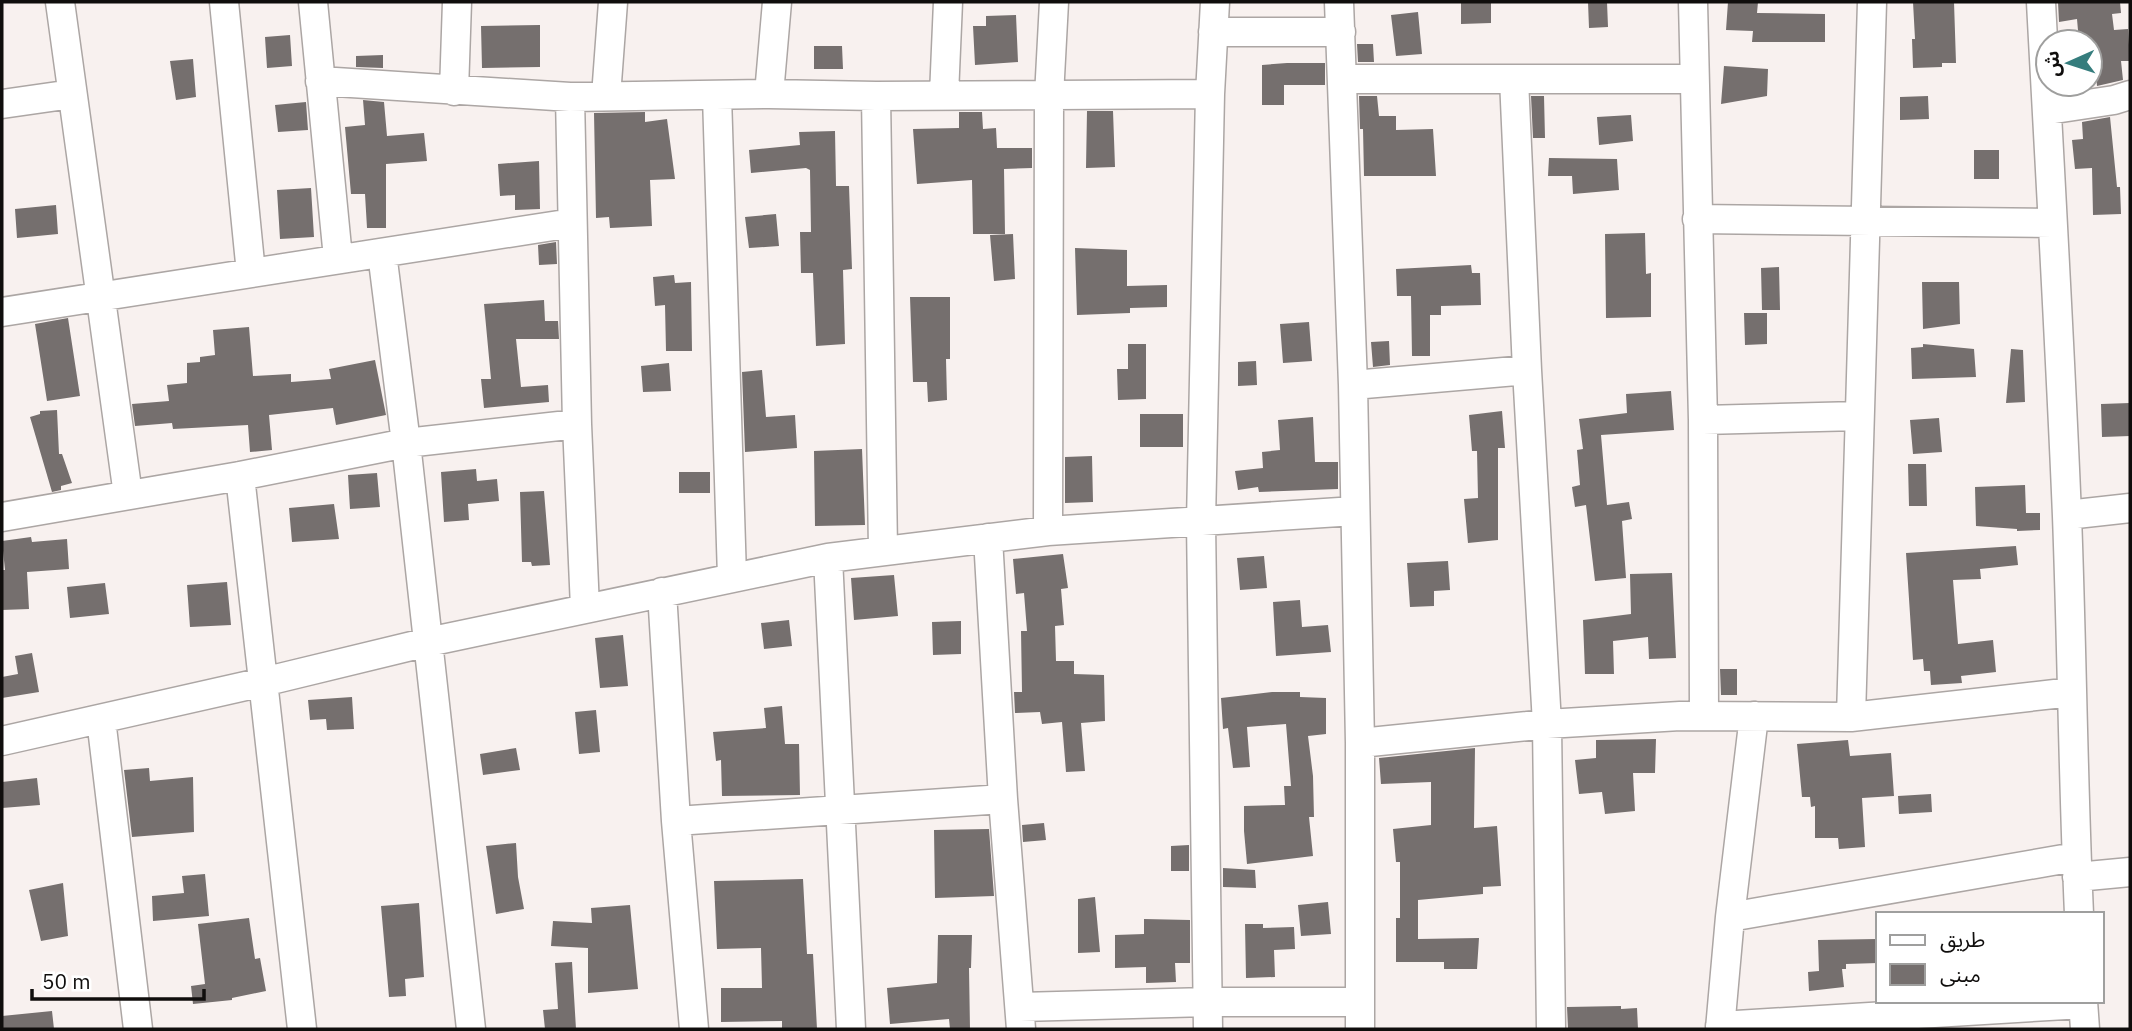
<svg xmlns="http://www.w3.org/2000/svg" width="2132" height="1031" viewBox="0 0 2132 1031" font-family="'IBM Plex Sans','Noto Sans Arabic',sans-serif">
<rect width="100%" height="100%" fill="#f8f1ef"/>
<!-- building -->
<path fill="#756f6e" d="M1461 2H1491V23L1461 24Z
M1588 2H1607L1608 27 1589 28Z
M1728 2H1758L1757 13 1825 14V42H1752L1753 31 1726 30Z
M1913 2H1954L1956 63H1942V67L1913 68 1912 39H1915Z
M2058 2H2120L2121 13 2112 14 2114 30 2128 29 2130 61H2121L2123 80 2097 86 2095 60 2090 61V42H2079L2077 19 2059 22Z
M1418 12 1422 54 1396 56 1391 15Z
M1016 15 1018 62 975 65 973 26H986V16Z
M540 25V67L482 68 481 26Z
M290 35 292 66 267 68 265 37Z
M1357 44H1373L1374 62H1358Z
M814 46H842L843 69H814Z
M383 55V68L356 67V56Z
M193 59 196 97 176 100 170 61Z
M1287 63H1325V85H1284V105H1262V65Z
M1724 66 1768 69 1767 96 1721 104Z
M1359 96H1377L1379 116H1396V130L1433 129 1436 176H1364L1363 129H1360Z
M1531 96H1544L1545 138H1533Z
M1928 96 1929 119 1900 120V97Z
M363 100 384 102 387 136 424 133 427 161 386 164V228H367L365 194H351L345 127 365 125Z
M306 102 308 130 278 132 275 105Z
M1087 111H1113L1115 167 1086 168Z
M645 112V122L667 119 675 179 650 180 652 226 610 228 609 217 596 218 594 113Z
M959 112H982L983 129 996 128 997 148H1032V168L1004 169 1005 234H973L972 180 917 184 913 129 959 128Z
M1631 115 1633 141 1599 145 1597 117Z
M2110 117 2117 187H2120L2121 214 2093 215 2092 168 2075 169 2072 140 2083 139 2082 122Z
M835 131 836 186H849L852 269 843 270 845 344 816 346 813 273H801L800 232H811L810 170 806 168 751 173 749 150 800 145 799 132Z
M1974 150H1999V179H1974Z
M1549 158 1617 159 1619 190 1573 194 1572 176H1548Z
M539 161 540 209 515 210V195L500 196 498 164Z
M311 188 314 237 280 239 277 190Z
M56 205 58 234 17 238 15 209Z
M776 214 779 246 749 248 745 217Z
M1645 233 1646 274 1651 273V317L1606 318 1605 234Z
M1013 234 1015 279 994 281 990 235Z
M556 242 557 264 539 265 538 245Z
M1075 248 1127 250V286L1167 285V307L1130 308V313L1077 315Z
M1471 265 1472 273H1480L1481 305 1441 306V315H1430V356H1412L1411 296H1397L1396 269Z
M1779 267 1780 310H1762L1761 268Z
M674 275 675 283 691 282 692 351H666L665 305 655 306 653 277Z
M1922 282H1959L1960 324 1923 329Z
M910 297H950V359H946L947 400 928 402 927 382H913Z
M544 300 545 321H558L559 339H516L521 387 548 385 549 402 484 408 481 379H491L484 304Z
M1744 313H1767V344L1745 345Z
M68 318 80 396 47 401 35 324Z
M1309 322 1312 361 1283 363 1280 324Z
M249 327 253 376 291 374V382L331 379 329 369 375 360 386 415 336 425 333 408 269 415 272 450 250 452 248 425 173 429 172 423 135 426 132 404 169 401 167 385 187 383V363L200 362V357L215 355 213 330Z
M1389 341 1390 365 1373 367 1371 342Z
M1128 344H1146V399L1118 400 1117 369H1128Z
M1923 344 1974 349 1976 377 1912 379 1911 348 1923 347Z
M2011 349 2023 350 2025 402 2006 403Z
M1256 361 1257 385 1238 386V362Z
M669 363 671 391 643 392 641 366Z
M762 370 766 417 795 415 797 448 745 452 742 372Z
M1671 391 1674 430 1601 435 1607 505 1629 502 1632 519 1622 521 1626 578 1595 581 1586 505 1575 507 1572 487 1580 485 1577 450 1583 449 1579 419 1627 413 1626 394Z
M2130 403V436L2102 437 2101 404Z
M57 410 59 454H62L72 483 61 486V490L52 492 30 417 40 414V411Z
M1502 411 1505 448H1498V540L1468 543 1464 499 1478 498 1477 451H1472L1469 415Z
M1140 414H1183V447H1140Z
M1313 417 1315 462H1338V489L1259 492 1258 487 1238 490 1235 471 1263 468 1262 452 1280 450 1278 420Z
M1939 418 1942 452 1913 454 1910 420Z
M862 449 865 525 815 526 814 451Z
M1092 456 1093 502 1065 503V457Z
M1908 464H1926L1927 506H1909Z
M476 469 477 481 497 479 499 501 468 504 469 520 444 522 441 472Z
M679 472H710V493H679Z
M377 473 380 507 350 509 348 475Z
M2025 485 2026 513H2040V530L2017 531V529L1976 526 1975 487Z
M544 491 550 565 532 566 531 562H522L520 492Z
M334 504 339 539 292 542 289 508Z
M31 537 32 542 67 539 69 569 27 572 29 609 2 610V570H5L2 541Z
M2016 546 2018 565 1980 569 1981 579 1953 580 1958 644 1993 640 1996 672 1961 676 1962 683 1931 685 1930 671H1924L1923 659 1913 660 1906 553Z
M1063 554 1068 588 1061 589 1064 625 1055 626 1056 661H1074V674L1104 675 1105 721 1081 723 1085 771 1066 772 1062 722 1042 724 1040 712 1015 713 1014 692H1022L1021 631H1027L1024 593 1016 594 1013 559Z
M1264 556 1267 588 1240 590 1237 558Z
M1448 561 1450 590 1434 591V606L1410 607 1407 563Z
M1672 573 1676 658 1649 659 1648 637 1613 641 1614 674H1585L1583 620 1631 614 1630 574Z
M894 575 898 616 854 620 851 578Z
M227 582 231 625 190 627 187 585Z
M105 583 109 614 70 618 67 587Z
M1300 600 1302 627 1328 625 1331 652 1276 656 1273 602Z
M789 620 792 646 764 649 761 623Z
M961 621V654L933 655 932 622Z
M623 635 628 686 600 688 595 638Z
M32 653 39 692 2 698V677L18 674 15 656Z
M1720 669H1737V695H1721Z
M1272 692H1300V697L1326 698V734L1308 736 1313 776 1314 817H1309L1313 856 1247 864 1244 831V806L1285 805 1284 786H1291L1286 724 1247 727 1250 767 1233 768 1228 728 1223 729 1221 698Z
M352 697 354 729 327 730 326 719 310 720 308 700Z
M782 706 785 744H799L800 795 722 796 721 760 716 761 713 732 766 728 764 708Z
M596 710 600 752 579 754 575 712Z
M1656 739 1655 773H1633L1635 811 1605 814 1602 792 1579 794 1575 760 1596 758V740Z
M1848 740 1850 756 1891 753 1894 796 1862 798 1865 847 1839 849 1838 838H1815V806L1811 807 1810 797H1802L1797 744Z
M516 748 520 770 483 775 480 754Z
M1475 748 1474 828 1497 826 1501 886 1483 887V894L1418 900V939L1479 938 1477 969H1444V962H1396V918H1400V862H1396L1393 829 1431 825V782L1381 784 1379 758Z
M149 768 150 781 193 777 194 832 132 837 124 770Z
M37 778 40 805 2 808V782Z
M1931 794 1932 812 1899 814 1898 796Z
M1044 823 1046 840 1023 842 1022 825Z
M989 829 994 896 935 898 934 830Z
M516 843 518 877 524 909 496 914 486 846Z
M1189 845V871H1171V846Z
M1223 868 1255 870 1256 888 1223 887Z
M205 874 209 916 153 921 152 896 184 893 182 876Z
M803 879 807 954H813L817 1029H782V1021L721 1022V988H762L761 948 717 949 714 881Z
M63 883 68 936 41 941 29 890Z
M1095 897 1100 952 1078 953V899Z
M1328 902 1331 934 1301 936 1298 905Z
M419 903 424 977 405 979 406 996 389 997 381 906Z
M630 905 638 989 588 993V948L551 946 553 921 592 923 591 908Z
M249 918 255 959 260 958 266 991 232 998V1000L193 1004 191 986 205 984 198 924Z
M1144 919 1190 920V963H1175L1176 982 1146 983V967L1115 968V935L1144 934Z
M1245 924H1263V928L1294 927 1295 949 1274 950 1275 977 1246 978Z
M938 935H972L971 968H969L970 1029H950L949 1019 890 1024 887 988 937 983Z
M1877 939 1878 963 1846 964V969H1842L1844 987 1809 991 1808 972 1819 971 1818 940Z
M572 962 576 1029H545L543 1010 558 1009 555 963Z
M1621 1006V1009L1637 1008 1638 1029H1568L1567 1007Z
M52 1011 54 1029H2V1016Z"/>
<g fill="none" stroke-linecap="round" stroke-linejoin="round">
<defs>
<path id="minor" d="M60 2 128 495
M224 2 251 273
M313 2 338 258
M1339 2 1353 385 1360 743V1029
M1693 2 1703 420 1859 416
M2041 2C2050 173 2060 344 2067 516 2072 649 2073 781 2079 914
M1213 32H1341
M1343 79H1693
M1514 79 1527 370 1547 724 1551 1029
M320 81 570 97 769 94 876 96 1210 94
M454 91 457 2
M769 94 777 2
M944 95 948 2
M606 96 613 2
M717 96 732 577
M876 96 883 550
M570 97 577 424 585 608
M2 104 72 94
M2048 110 2114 100 2130 95
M1697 219 2052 223
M382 253 406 443 471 1029
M2 312 572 223
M1353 385 1527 370
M1703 420 1704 715
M240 476 302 1029
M2067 515 2130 508
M2 517 240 476 406 443 577 424
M1048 531 1049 96 1054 2
M988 538 1003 799 1021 1029
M828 558 851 1029
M662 592 676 821 694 1029
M1851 717 1872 2
M101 719 138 1029
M2 741 263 682 428 642 828 558 1048 531 1355 511
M1360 743 1547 724 1680 716 1851 717 2072 692
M676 821 1003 799
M2077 877 2130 872
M1730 917 2075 857
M2083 1001 2085 1029
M1020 1007 1208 1002H1360
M1720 1026 2083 1004
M1208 1029 1201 522 1210 94 1215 2
M1720 1029 1730 917 1754 716"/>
</defs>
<!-- minor casing -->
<use href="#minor" stroke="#aca6a4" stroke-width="31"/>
<!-- minor -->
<use href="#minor" stroke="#fff" stroke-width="28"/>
</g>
<!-- border -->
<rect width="2132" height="1031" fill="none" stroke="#100e0d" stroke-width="7"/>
<!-- legend -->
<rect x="1876" y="912" width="228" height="91" fill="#ffffff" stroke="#9f9f9e" stroke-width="2"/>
<rect x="1890" y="935" width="35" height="10" fill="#ffffff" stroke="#9f9f9e" stroke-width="2"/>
<text x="1940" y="947" font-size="21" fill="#100e0d">طريق</text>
<rect x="1890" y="964" width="35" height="21" fill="#756f6e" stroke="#9f9f9e" stroke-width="2"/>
<text x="1940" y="982" font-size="21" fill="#100e0d">مبنى</text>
<!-- north arrow -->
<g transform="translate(2069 63) rotate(267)"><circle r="33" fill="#ffffff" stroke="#9f9f9e" stroke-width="2"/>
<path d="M0-5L12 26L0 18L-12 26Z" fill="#357d7d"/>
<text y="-10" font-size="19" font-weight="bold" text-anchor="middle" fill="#100e0d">ش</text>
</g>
<!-- scale -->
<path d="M32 989v10h172v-10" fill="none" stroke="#100e0d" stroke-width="3.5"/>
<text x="42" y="989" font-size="21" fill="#100e0d" stroke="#ffffff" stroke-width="5" paint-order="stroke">50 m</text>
</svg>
